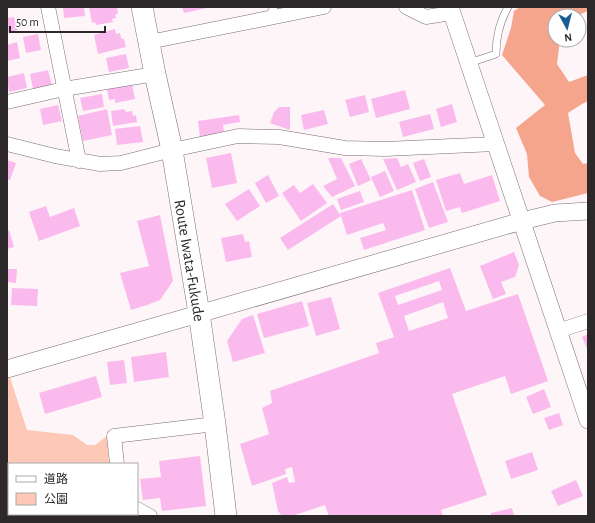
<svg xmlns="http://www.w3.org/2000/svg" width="595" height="523" viewBox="0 0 595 523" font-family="'Alegreya Sans','Noto Sans JP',sans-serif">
<rect width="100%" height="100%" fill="#fef5f8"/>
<!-- green -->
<path fill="#fec8b7" d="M7 368 27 430 73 435 87 445H95L107 436 108 456 110 464H9V514H137L146 516H7Z"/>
<!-- forest -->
<path fill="#f4a58c" d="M520 7H588V11L576 16H555V40H560L557 64 569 82 588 75V101L582 104 568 113 575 153 583 164 588 163V193L552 202 540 196 529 177 527 154 516 128 545 105 502 55 511 28 514 11Z"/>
<!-- building -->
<path fill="#fbbaee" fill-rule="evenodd" d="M63 7H84L85 16 64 18Z
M89 7H117L118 13 115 15 116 18 112 19 113 22 96 25 95 22 92 23Z
M182 7H207V8L184 13Z
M14 17 18 30 7 33V18Z
M115 29 116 34 120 33 121 38 124 39 126 47 98 54 94 35Z
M38 34 41 50 26 53 23 37Z
M17 42 20 58 7 61V45Z
M126 54 129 68 109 72 106 58Z
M48 70 52 85 33 89 30 74Z
M24 73 27 88 9 92 7 77Z
M132 84 135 99 115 103V99L109 100 107 89Z
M405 90 410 109 376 118 371 99Z
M102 94 104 107 83 111 80 98Z
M365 95 369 112 350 117 345 100Z
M452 104 457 122 441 127 436 109Z
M58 105 62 121 43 125 40 109Z
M279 107H290V130L270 123 274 112Z
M107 109 112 135 83 141 78 116Z
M124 109 126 112 132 111 133 116 136 115 137 122 113 126 111 111Z
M324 110 328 124 304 130 301 115Z
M430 114 434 129 403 137 399 122Z
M239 115 240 122 223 125 224 133 200 137 198 121Z
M140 126 143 142 117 145 115 129Z
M231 153 237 183 212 188 206 158Z
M328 158H341L355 186 332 197 323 186 337 179Z
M397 158 401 167 408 164 416 182 397 190 383 159Z
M361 159 371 180 358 186 349 164Z
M424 159 431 177 420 181 413 163Z
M7 160 16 163 10 180 7 179Z
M385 171 394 191 380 197 371 177Z
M460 173 464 184 492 175 500 201 462 213 460 207 446 211 436 180Z
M268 175 279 196 266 203 255 183Z
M433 182 448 222 429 228 415 189Z
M313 184 327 203 301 221 282 193 294 185 300 193Z
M249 189 260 206 237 221 225 204Z
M412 190 425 230 364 250 360 238 386 230 383 223 347 235 340 213Z
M360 191 364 202 341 210 337 199Z
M333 204 341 216 288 250 280 238Z
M46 206 50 217 74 208 80 226 39 241 29 212Z
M160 215 173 281 160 300 147 305 131 310 120 273 149 266 137 221Z
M9 230 14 247 7 249V231Z
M243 234 245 242 249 241 252 257 226 262 221 238Z
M514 252 519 265 515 277 501 282 506 294 493 299 480 266Z
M450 268 466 311 518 294 548 381 511 394 505 376 452 394 487 495 441 510 443 516H329L325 505 292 516H282L278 511 272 483 287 477 289 483 295 482 292 467 285 469 286 474 252 486 240 444 269 434 262 408 272 403 270 391 379 353 376 343 394 337 378 293ZM439 281 442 290 398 305 395 296ZM443 302 448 318 409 331 404 316Z
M7 269H17L16 283 7 282Z
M12 288 38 289 37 306 11 305Z
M331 297 340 329 316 336 307 303Z
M302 301 309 326 264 338 257 314Z
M253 315 265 353 233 362 227 341 242 319Z
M588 334V351L582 337Z
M166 352 169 377 134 382 131 357Z
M124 360 127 383 110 385 107 362Z
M96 376 102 397 45 414 39 393Z
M544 389 551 407 533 414 526 397Z
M559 413 563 425 549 430 544 418Z
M532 452 538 470 511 479 505 461Z
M200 456 206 506 162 511 160 498 143 500 140 479 161 477 159 461Z
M576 480 583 496 558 506 551 491Z
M512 508 514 516H491V513Z"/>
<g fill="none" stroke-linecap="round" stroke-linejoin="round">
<defs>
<path id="service" d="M268 18 274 7
M469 63 496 54C496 37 500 21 508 7"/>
<path id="minor" d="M48 7 79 161
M406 7 426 17 452 13
M149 42 324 7
M7 102 64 89 155 74
M7 144 55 156 100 164 121 163 172 150 238 136 279 137 345 148 385 149 496 144
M558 331 588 321
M117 464 114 436 215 424
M137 509 150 516"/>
<path id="tertiary" d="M450 7 588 420
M7 369 522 221 555 213 588 211"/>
<g id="primary">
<path id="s1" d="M142 7 155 74 172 150 199 313 215 424 226 516"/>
</g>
</defs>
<!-- service casing -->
<use href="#service" stroke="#786e71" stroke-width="8"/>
<!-- minor casing -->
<use href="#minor" stroke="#786e71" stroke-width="15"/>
<!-- tertiary casing -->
<use href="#tertiary" stroke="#786e71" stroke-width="18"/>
<!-- primary casing -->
<use href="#primary" stroke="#786e71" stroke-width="22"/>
<!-- service -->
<use href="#service" stroke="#fff" stroke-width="7"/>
<!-- minor -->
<use href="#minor" stroke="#fff" stroke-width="14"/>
<!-- tertiary -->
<use href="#tertiary" stroke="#fff" stroke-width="17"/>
<!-- primary -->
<use href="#primary" stroke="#fff" stroke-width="21"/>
</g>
<g text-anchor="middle" stroke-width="3" stroke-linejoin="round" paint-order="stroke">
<!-- street labels -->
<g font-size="16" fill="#2d292a" stroke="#fff">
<text dy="6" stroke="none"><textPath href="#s1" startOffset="258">Route Iwata-Fukude</textPath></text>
</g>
</g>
<!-- border -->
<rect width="595" height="523" fill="none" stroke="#2d292a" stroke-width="16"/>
<!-- legend -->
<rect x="8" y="463" width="130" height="52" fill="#ffffff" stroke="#aba9aa"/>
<rect x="16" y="476" width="20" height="6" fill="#ffffff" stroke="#aba9aa"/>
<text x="44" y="483" font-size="12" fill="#2d292a">道路</text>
<rect x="16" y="493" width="20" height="12" fill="#fec8b7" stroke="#aba9aa"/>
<text x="44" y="503" font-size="12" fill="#2d292a">公園</text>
<!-- north arrow -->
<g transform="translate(567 28) rotate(173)"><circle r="19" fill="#ffffff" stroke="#aba9aa"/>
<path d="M0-3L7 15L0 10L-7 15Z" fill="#185e92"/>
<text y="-6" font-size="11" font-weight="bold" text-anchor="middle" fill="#2d292a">N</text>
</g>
<!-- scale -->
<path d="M10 26v6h95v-6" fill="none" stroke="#2d292a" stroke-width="2"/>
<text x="16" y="26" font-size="12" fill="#2d292a" stroke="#ffffff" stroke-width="3" paint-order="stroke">50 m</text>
</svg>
